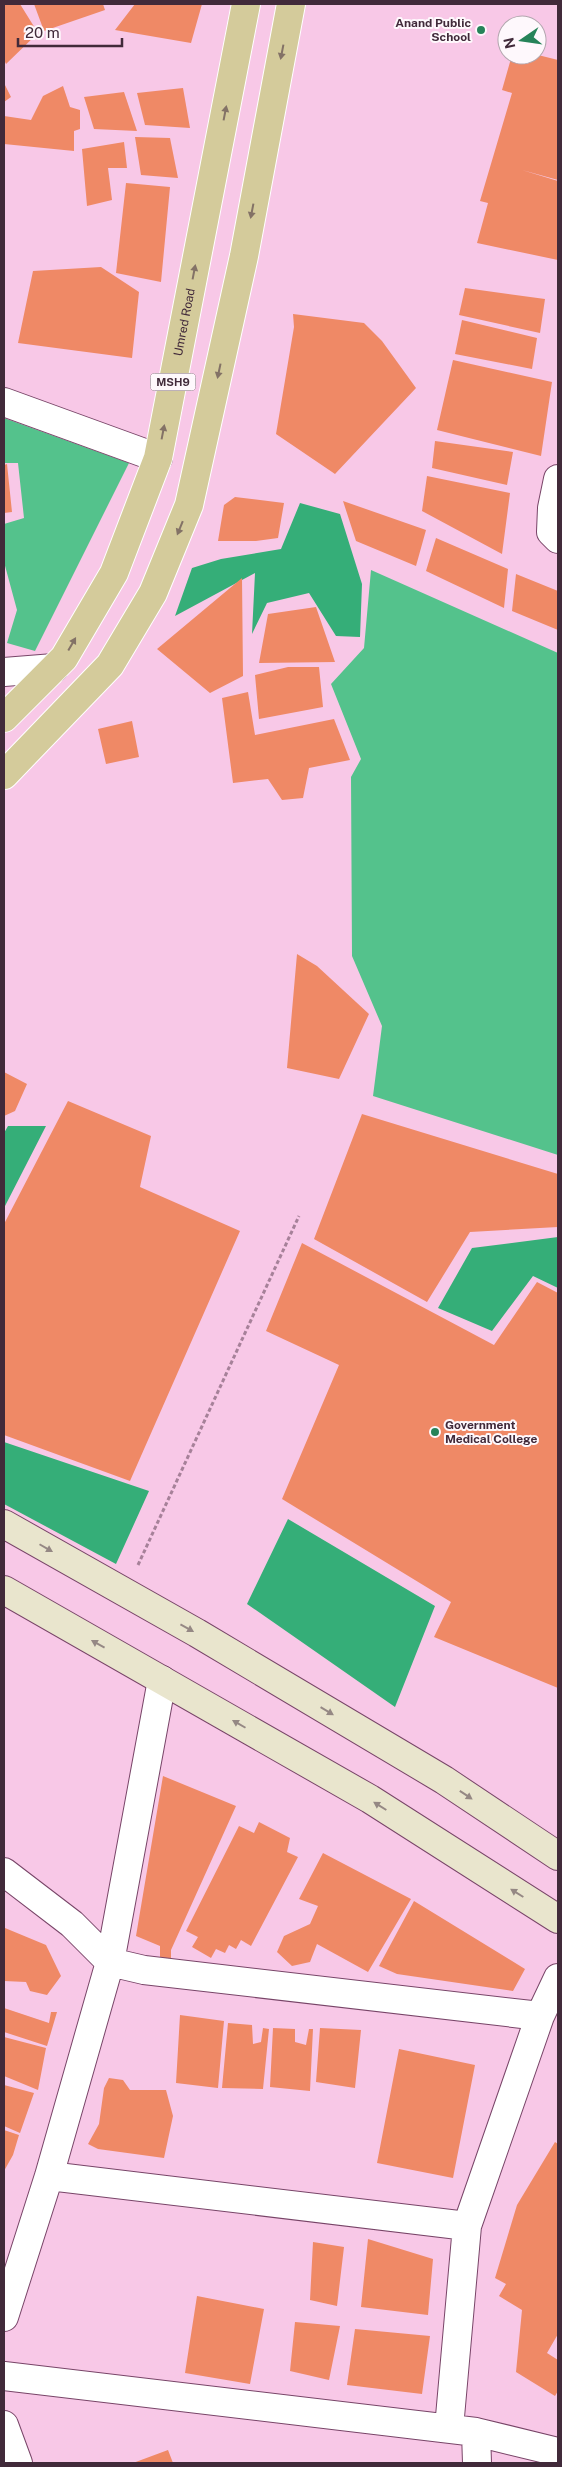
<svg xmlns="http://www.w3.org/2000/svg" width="562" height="2467" viewBox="0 0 562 2467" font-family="'Public Sans',sans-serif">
<rect width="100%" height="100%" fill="#f8c8e7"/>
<!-- green -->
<path fill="#54c28c" d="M4 418 129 463 35 651 7 643 17 610 4 562V524L24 518 18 463H4Z
M371 570 558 653V1155L373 1096 382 1026 352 956 351 777 361 759 331 684 364 648Z"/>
<!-- forest -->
<path fill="#35ae78" d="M300 503 340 514 362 584 360 637 336 636 309 593 267 603 252 634 255 573 175 616 192 568 221 559 281 549Z
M8 1126H46L4 1208V1133Z
M558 1237V1288L533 1276 492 1331 438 1308 472 1248Z
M4 1442 149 1491 116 1564 4 1504Z
M288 1519 435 1606 395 1707 247 1604Z"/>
<!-- building -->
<path fill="#ef8966" d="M5 4H20L38 33 6 64 4 60Z
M34 4H103L105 10 44 31Z
M135 4H202L191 43 115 30Z
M512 55H538L558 60V180L522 170 558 181V260L477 243 488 203 480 201 512 93 502 90Z
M4 83 11 97 4 102Z
M63 86 70 107 80 110V129L74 131V151L4 144V116L31 120 43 96Z
M183 88 190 128 145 125 137 93Z
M124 92 137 131 94 129 84 97Z
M135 137 170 138 178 178 141 175Z
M124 142 127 168H108L112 200 87 206 82 149Z
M126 183 170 187 161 282 116 273Z
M101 267 139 292 132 358 18 343 33 271Z
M465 288 545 299 540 333 459 315Z
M293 314 364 323 382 341 416 388 335 474 276 434 294 327Z
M462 320 537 338 532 369 455 354Z
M453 360 552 382 541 456 437 430Z
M435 441 513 452 507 485 432 468Z
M7 464 12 512 4 513V465Z
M427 476 510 493 502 554 422 511Z
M235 497 284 503 278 538 256 541H218L224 505Z
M343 501 426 530 416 566 356 541Z
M436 538 508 569 504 608 426 571Z
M516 574 558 591V630L512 611Z
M242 578 243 676 210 693 157 649Z
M316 607 335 662 259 663 268 614Z
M288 667H319L323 707 259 719 255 675Z
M248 692 255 735 334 719 350 760 309 768 303 798 282 800 268 779 233 783 222 698Z
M132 721 139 757 106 764 98 729Z
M297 954 317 966 369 1014 339 1079 287 1068Z
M4 1072 27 1084 15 1111 4 1116Z
M68 1101 151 1136 140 1187 240 1231 130 1481 4 1435V1224Z
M362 1114 558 1174V1227L470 1232 427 1302 314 1239Z
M302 1243 494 1345 537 1282 558 1293V1688L434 1637 451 1602 282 1499 339 1365 266 1331Z
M163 1776 236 1806 171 1950V1963L160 1967V1946L136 1936Z
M259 1822 290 1838 287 1852 298 1857 251 1946 241 1940 236 1949 229 1945 225 1953 216 1949 211 1958 192 1947 198 1937 186 1931 239 1826 254 1833Z
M323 1853 411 1899 368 1972 317 1944 310 1962 292 1966 277 1952 284 1936 310 1924 318 1906 299 1899Z
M414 1901 525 1969 513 1991 397 1974 379 1966Z
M5 1928 46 1945 61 1976 47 1995 30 1991 26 1982 4 1981Z
M4 2008 49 2023 51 2012H57L47 2046 4 2032Z
M180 2015 224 2021 218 2088 176 2083Z
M228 2023 252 2025 253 2044 261 2042 263 2028 269 2029 263 2089 222 2088Z
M273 2028 295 2029V2042L306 2045 309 2029H313L310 2091 270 2087Z
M320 2028 361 2030 355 2088 316 2082Z
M4 2037 46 2048 38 2090 4 2076Z
M399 2049 475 2065 453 2178 377 2163Z
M109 2078 123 2080 130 2090H166L173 2116 164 2158 98 2149 88 2144 99 2124 104 2088Z
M4 2085 34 2093 20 2133 4 2126Z
M4 2130 19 2135 13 2155 4 2171Z
M555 2142 558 2144V2334L547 2353 558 2360V2391L555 2396 516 2372 522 2310 499 2296 506 2284 495 2278 517 2205Z
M368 2239 433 2259 428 2315 361 2307Z
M313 2242 344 2247 337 2306 310 2300Z
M197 2296 264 2309 250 2384 185 2373Z
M295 2322 340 2326 329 2380 290 2371Z
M355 2329 430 2336 422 2394 347 2385Z
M168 2450 173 2463H133Z"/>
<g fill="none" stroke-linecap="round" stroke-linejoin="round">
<defs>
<path id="minor" d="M4 402 158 458
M558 479 552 508 551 532 558 539
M4 672 54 668
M4 1872 72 1924 110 1962 144 1970 540 2016
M49 2176 467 2226
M4 2317 49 2176 110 1962 162 1680
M4 2376 476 2432 558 2452
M4 2425 18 2463
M449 2428 467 2226 540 2016 558 1978
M476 2432 477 2463"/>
<path id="secondary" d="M4 1524 197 1633 444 1780 558 1856
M4 1590 370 1799 558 1919"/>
<g id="primary">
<path id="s1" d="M4 718 64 658 114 573 158 458 246 4"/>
<path d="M4 775 110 665 153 593 189 505 244 256 291 4"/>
</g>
</defs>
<!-- minor casing -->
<use href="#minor" stroke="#784568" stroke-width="30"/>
<!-- secondary casing -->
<use href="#secondary" stroke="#784568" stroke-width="30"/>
<!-- primary casing -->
<use href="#primary" stroke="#fff" stroke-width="30"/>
<!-- path -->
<path stroke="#a68199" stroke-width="3" stroke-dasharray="4 2.5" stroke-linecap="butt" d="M138 1565 299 1216"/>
<!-- minor -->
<use href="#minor" stroke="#fff" stroke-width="28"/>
<!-- secondary -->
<use href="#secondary" stroke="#e9e5cd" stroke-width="28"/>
<!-- primary -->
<use href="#primary" stroke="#d4cb9b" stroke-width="28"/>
</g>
<!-- one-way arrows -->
<defs><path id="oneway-solid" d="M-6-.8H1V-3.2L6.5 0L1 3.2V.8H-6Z" transform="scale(1.25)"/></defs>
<g fill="#837266">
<use href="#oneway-solid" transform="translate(282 52) rotate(101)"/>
<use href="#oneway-solid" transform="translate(225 113) rotate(-79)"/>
<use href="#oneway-solid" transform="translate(252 211) rotate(101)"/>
<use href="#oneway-solid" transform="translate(194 272) rotate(-79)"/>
<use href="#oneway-solid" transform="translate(219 371) rotate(102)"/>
<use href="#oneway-solid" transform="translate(163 432) rotate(-79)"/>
<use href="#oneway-solid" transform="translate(180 528) rotate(112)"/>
<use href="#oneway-solid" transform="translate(72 644) rotate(-60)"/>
</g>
<g fill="#958884">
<use href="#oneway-solid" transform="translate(46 1548) rotate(30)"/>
<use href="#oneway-solid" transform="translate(187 1628) rotate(29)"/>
<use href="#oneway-solid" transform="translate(98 1644) rotate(-151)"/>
<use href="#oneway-solid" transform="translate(327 1711) rotate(31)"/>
<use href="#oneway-solid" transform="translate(239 1724) rotate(-150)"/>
<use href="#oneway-solid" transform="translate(466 1795) rotate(34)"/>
<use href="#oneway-solid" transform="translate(380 1806) rotate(-148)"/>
<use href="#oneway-solid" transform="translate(517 1893) rotate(-148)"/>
</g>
<!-- markers -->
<g fill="#268359" stroke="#fef8fc" stroke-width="2">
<circle cx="481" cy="30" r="5"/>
<circle cx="435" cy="1432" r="5"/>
</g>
<g text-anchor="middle" stroke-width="4" stroke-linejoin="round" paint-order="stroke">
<!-- shield labels -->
<rect fill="#fef8fc" stroke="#7a6874" stroke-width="1" x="150.5" y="373.5" width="45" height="17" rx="4"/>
<g font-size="11" font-weight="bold" fill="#412a3a">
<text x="173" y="386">MSH9</text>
</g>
<!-- poi labels -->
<g font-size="12" font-weight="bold" fill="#412a3a" stroke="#fef8fc" text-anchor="end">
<text x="471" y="27">Anand Public<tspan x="471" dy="14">School</tspan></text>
<text x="445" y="1429" text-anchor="start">Government<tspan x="445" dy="14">Medical College</tspan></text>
</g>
<!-- street labels -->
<g font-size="12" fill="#412a3a" stroke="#fef8fc">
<text dy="4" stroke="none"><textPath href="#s1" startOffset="445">Umred Road</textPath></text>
</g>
</g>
<!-- border -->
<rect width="562" height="2467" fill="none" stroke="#412a3a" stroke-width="10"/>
<!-- north arrow -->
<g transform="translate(522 40) rotate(257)"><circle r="24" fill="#fef8fc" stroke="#b2a6ae"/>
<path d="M0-4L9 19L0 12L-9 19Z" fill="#268359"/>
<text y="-8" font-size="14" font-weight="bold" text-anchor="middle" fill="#412a3a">N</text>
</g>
<!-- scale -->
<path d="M18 38v8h104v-8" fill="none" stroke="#412a3a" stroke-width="2.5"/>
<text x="25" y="38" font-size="15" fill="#412a3a" stroke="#fef8fc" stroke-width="4" paint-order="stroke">20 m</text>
</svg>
